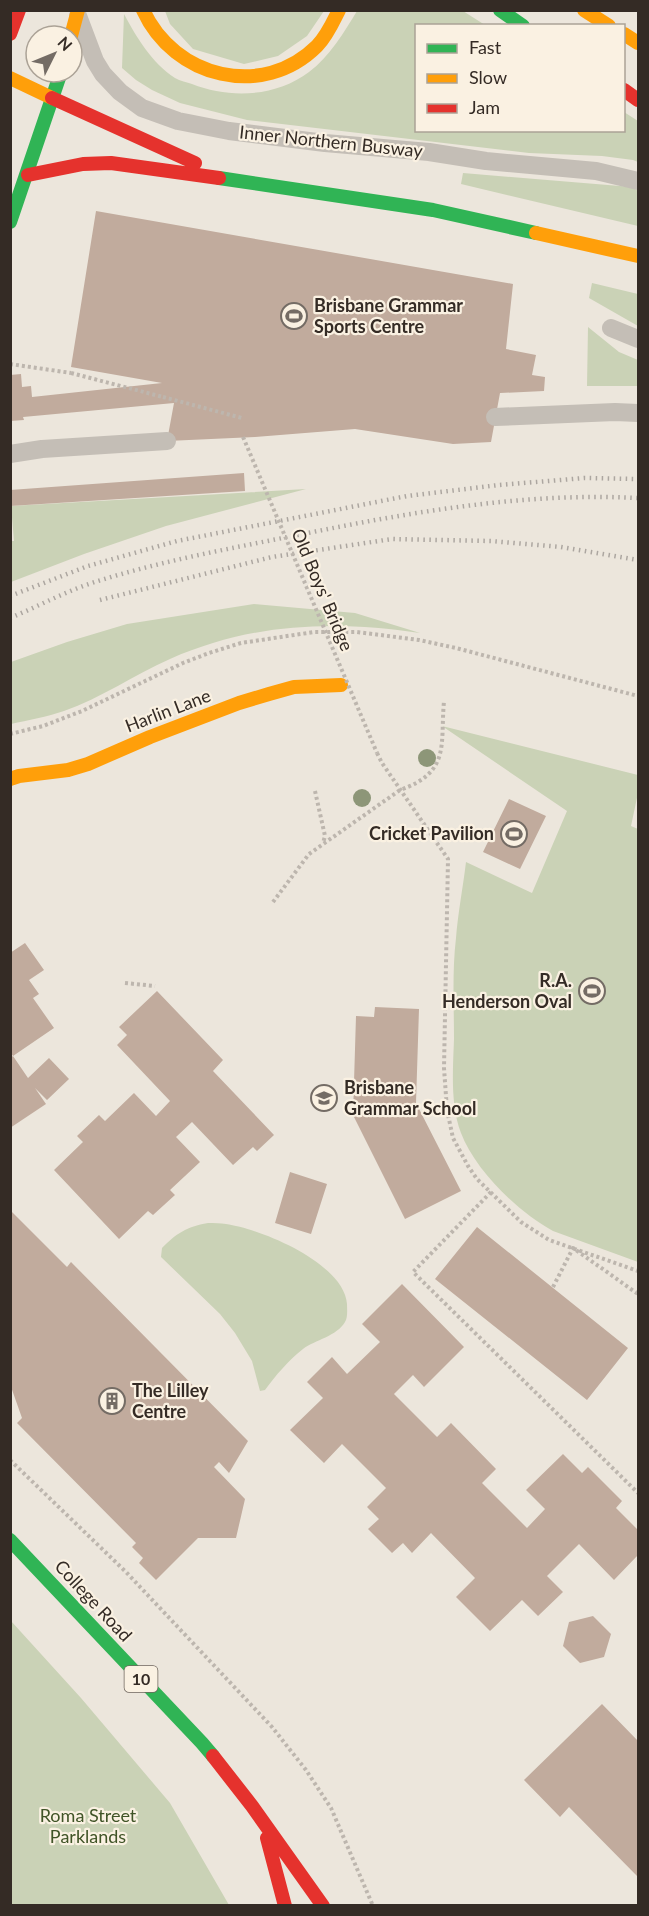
<svg xmlns="http://www.w3.org/2000/svg" width="649" height="1916" viewBox="0 0 649 1916" font-family="Lato,sans-serif">
<rect width="100%" height="100%" fill="#ece6dc"/>
<!-- green -->
<path fill="#cad2b6" d="M165 11H324L307 36 278 56 244 64 193 49 170 24Z
M357 11H463L485 25 416 26V130H624V112L638 121V162L633 160 602 156 529 153 247 120 180 103 152 90 136 80 122 68 124 14C137 38 151 62 175 78 180 81 187 82 192 84 230 99 276 97 309 72 329 57 345 31 357 11Z
M463 173 632 187 638 191V226L461 184Z
M592 283 638 294V326L589 298Z
M588 327 619 352 638 360V386H587Z
M306 489 166 526 84 554 11 582V541H14L11 506Z
M254 604 355 613 420 633C333 620 252 623 170 659 134 675 101 698 64 711 47 717 28 720 11 724V662L67 642 127 624Z
M442 726 638 775V793L631 826 638 829V1262L553 1231C518 1212 475 1170 461 1133 450 1104 453 1069 454 1039 454 1006 452 971 456 938 458 913 463 887 466 862L532 893 567 811Z
M208 1223C214 1223 221 1223 226 1224 261 1229 344 1263 347 1304 347 1310 348 1317 345 1322 337 1336 315 1340 303 1349 288 1361 276 1375 265 1390L260 1391 252 1361 235 1333 220 1314 161 1257 162 1248C177 1233 186 1227 208 1223Z
M11 1621 81 1698 170 1803 229 1905H11Z"/>
<!-- building -->
<path fill="#c1ab9d" d="M96 211 513 284 506 349 536 355 532 375 545 377 544 391 500 393 491 442 453 444 355 429 255 437 167 441 174 403 23 417 24 420 10 421V375L21 374 22 387 31 386 32 397 162 383 71 367Z
M244 473 245 491 10 506V490Z
M509 799 546 816 520 869 483 852Z
M25 943 44 970 29 980 39 994 33 998 54 1028 13 1056 10 1052V953Z
M157 991 223 1060 213 1071 274 1135 257 1151 253 1147 233 1165 192 1122 176 1137 200 1162 170 1190 175 1195 153 1215 148 1211 119 1239 54 1170 83 1142 77 1136 99 1115 105 1121 134 1093 156 1116 170 1101 117 1045 127 1035 119 1027Z
M375 1007 419 1009 416 1103 461 1191 405 1219 353 1115 356 1016 374 1017Z
M13 1056 28 1078 49 1058 69 1079 47 1100 35 1088 46 1104 10 1128V1058Z
M290 1172 327 1184 311 1234 275 1223Z
M10 1210 67 1267 71 1262 248 1441 229 1473 219 1462 214 1467 245 1499 236 1538H198L156 1580 139 1563 143 1558 132 1547 136 1543 17 1423 22 1418 10 1384Z
M477 1227 628 1348 587 1400 435 1279Z
M402 1284 464 1347 424 1387 413 1375 394 1394 437 1437 451 1423 496 1469 482 1483 527 1528 545 1509 526 1490 563 1454 582 1473 588 1467 622 1501 616 1508 638 1530V1555L614 1580 579 1544 547 1576 563 1592 538 1616 522 1600 490 1631 456 1597 475 1578 431 1533 412 1553 403 1543 392 1553 368 1529 379 1519 367 1507 386 1488 342 1444 324 1463 290 1430 323 1398 307 1382 332 1357 347 1374 380 1342 362 1324Z
M593 1616 611 1634 604 1657 580 1663 563 1646 569 1622Z
M602 1704 638 1741V1877L569 1807 560 1817 524 1780Z"/>
<g fill="none" stroke-linecap="round" stroke-linejoin="round">
<!-- path -->
<path stroke="#bdb6ae" stroke-width="4" stroke-dasharray="3 3" stroke-linecap="butt" d="M10 364 71 373
M163 397 242 418
M10 734 43 726 82 711 183 663 209 653 241 643 314 632H357L419 640 456 648 638 696
M377 753 382 763 448 859 444 1068 447 1110 453 1138 468 1166 477 1179 521 1222 549 1240 638 1271
M315 791 325 836 323 843
M273 902 309 854 400 790C451 772 440 745 444 701
M125 983 155 986
M491 1192 413 1272 638 1493
M553 1287 573 1248 638 1294
M10 1460 126 1572 272 1727 306 1770 331 1808 373 1906"/>
<!-- lane -->
<path stroke="#c4beb6" stroke-width="18" d="M78 16 95 61 103 74 120 92 142 108 178 121 229 131 325 143 429 152 486 161 596 171 638 181
M611 328 638 339
M495 417 615 412 638 413
M10 454 42 449 167 441"/>
<!-- fast -->
<path stroke="#30b455" stroke-width="14" d="M500 10 523 26
M219 178 433 210 536 233
M10 222 61 72
M10 1540 202 1743 213 1756"/>
<!-- slow -->
<path stroke="#ff9f0a" stroke-width="14" d="M143 10C174 78 263 100 317 46 327 36 333 22 339 10
M584 10 609 26
M624 34 638 43
M71 36 78 10
M10 78 52 98
M536 233 638 256
M10 779 19 776 68 770 88 764 150 737 239 703 269 694 294 687 341 685"/>
<!-- jam -->
<path stroke="#e5322d" stroke-width="14" d="M10 34 19 10
M624 90 638 100
M52 98 195 163
M28 175 83 164 111 163 219 178
M213 1756 252 1806 323 1906
M267 1838 285 1906"/>
<!-- rail -->
<path stroke="#aca6a0" stroke-width="4.5" stroke-dasharray="1.5 4.5" stroke-linecap="butt" d="M10 596 88 566 177 541 407 496 499 485 585 478 638 479
M100 600 272 557 392 539 491 541 561 547 638 560
M10 618C39 606 68 590 98 581 162 561 227 549 293 536 406 513 522 492 638 498"/>
<!-- path-bridge -->
<path stroke="#bdb6ae" stroke-width="4" stroke-dasharray="3 3" stroke-linecap="butt" d="M71 373 163 397
M243 437 377 753"/>
</g>
<!-- trees -->
<g fill="#8d9678">
<circle cx="427" cy="758" r="9"/>
<circle cx="362" cy="798" r="9"/>
</g>
<!-- icons -->
<defs>
<symbol id="stadium-ring" viewBox="-11 -11 22 22"><circle r="9.5" fill="#faf1e2" stroke="#746c65" stroke-width="1.5"/><path d="M0-5a6.5 5 0 1 0 0 10a6.5 5 0 1 0 0-10ZM-3.5-1.8h7v3.6h-7Z" fill="#746c65"/></symbol>
<symbol id="school-ring" viewBox="-11 -11 22 22"><circle r="9.5" fill="#faf1e2" stroke="#746c65" stroke-width="1.5"/><path d="M0-5L7-2L0 1L-7-2ZM-4 1L0 2.5L4 1V4Q0 6-4 4Z" fill="#746c65"/></symbol>
<symbol id="building-ring" viewBox="-11 -11 22 22"><circle r="9.5" fill="#faf1e2" stroke="#746c65" stroke-width="1.5"/><path d="M-4-6H4V6H1V3H-1V6H-4ZM-2.5-4.3h1.7v1.8h-1.7ZM.8-4.3h1.7v1.8H.8ZM-2.5-1h1.7V.8h-1.7ZM.8-1h1.7V.8H.8Z" fill="#746c65"/></symbol>
</defs>
<g fill-rule="evenodd">
<use href="#stadium-ring" x="279" y="301" width="30" height="30"/>
<use href="#stadium-ring" x="499" y="819" width="30" height="30"/>
<use href="#stadium-ring" x="577" y="976" width="30" height="30"/>
<use href="#school-ring" x="309" y="1083" width="30" height="30"/>
<use href="#building-ring" x="97" y="1386" width="30" height="30"/>
</g>
<g text-anchor="middle" stroke-width="4.5" stroke-linejoin="round" paint-order="stroke">
<!-- shield labels -->
<rect fill="#faf1e2" stroke="#6f665e" stroke-width="1.5" x="124.5" y="1666" width="33" height="26" rx="4.5"/>
<g font-size="16" font-weight="bold" fill="#342b25">
<text x="141" y="1685">10</text>
</g>
<!-- street labels -->
<g font-size="18" fill="#342b25" stroke="#faf1e2">
<text transform="translate(331 142) rotate(6)" y="6">Inner Northern Busway</text>
<text transform="translate(322 590) rotate(67)" y="6">Old Boys' Bridge</text>
<text transform="translate(168 711) rotate(-21)" y="6">Harlin Lane</text>
<text transform="translate(93 1601) rotate(47)" y="6">College Road</text>
</g>
<!-- poi labels -->
<g font-size="18" font-weight="bold" fill="#342b25" stroke="#faf1e2" text-anchor="start">
<text x="314" y="312">Brisbane Grammar<tspan x="314" dy="21">Sports Centre</tspan></text>
<text x="494" y="840" text-anchor="end">Cricket Pavilion</text>
<text x="572" y="987" text-anchor="end">R.A.<tspan x="572" dy="21">Henderson Oval</tspan></text>
<text x="344" y="1094">Brisbane<tspan x="344" dy="21">Grammar School</tspan></text>
<text x="132" y="1397">The Lilley<tspan x="132" dy="21">Centre</tspan></text>
</g>
<!-- park labels -->
<g font-size="18" fill="#405427" stroke="#faf1e2">
<text x="88" y="1822">Roma Street<tspan x="88" dy="21">Parklands</tspan></text>
</g>
</g>
<!-- border -->
<rect width="649" height="1916" fill="none" stroke="#342b25" stroke-width="24"/>
<!-- legend -->
<rect x="415" y="24" width="210" height="108" fill="#faf1e2" stroke="#aba296" stroke-width="1.5"/>
<rect x="427" y="44" width="30" height="9" fill="#30b455" stroke="#aba296" stroke-width="1.5"/>
<text x="469" y="54" font-size="18" fill="#342b25">Fast</text>
<rect x="427" y="74" width="30" height="9" fill="#ff9f0a" stroke="#aba296" stroke-width="1.5"/>
<text x="469" y="84" font-size="18" fill="#342b25">Slow</text>
<rect x="427" y="104" width="30" height="9" fill="#e5322d" stroke="#aba296" stroke-width="1.5"/>
<text x="469" y="114" font-size="18" fill="#342b25">Jam</text>
<!-- north arrow -->
<g transform="translate(54 54) rotate(47)"><circle r="28" fill="#faf1e2" stroke="#aba296" stroke-width="1.5"/>
<path d="M0-4.5L10 22L0 15L-10 22Z" fill="#746c65"/>
<text y="-9" font-size="16" font-weight="bold" text-anchor="middle" fill="#342b25">N</text>
</g>
</svg>
